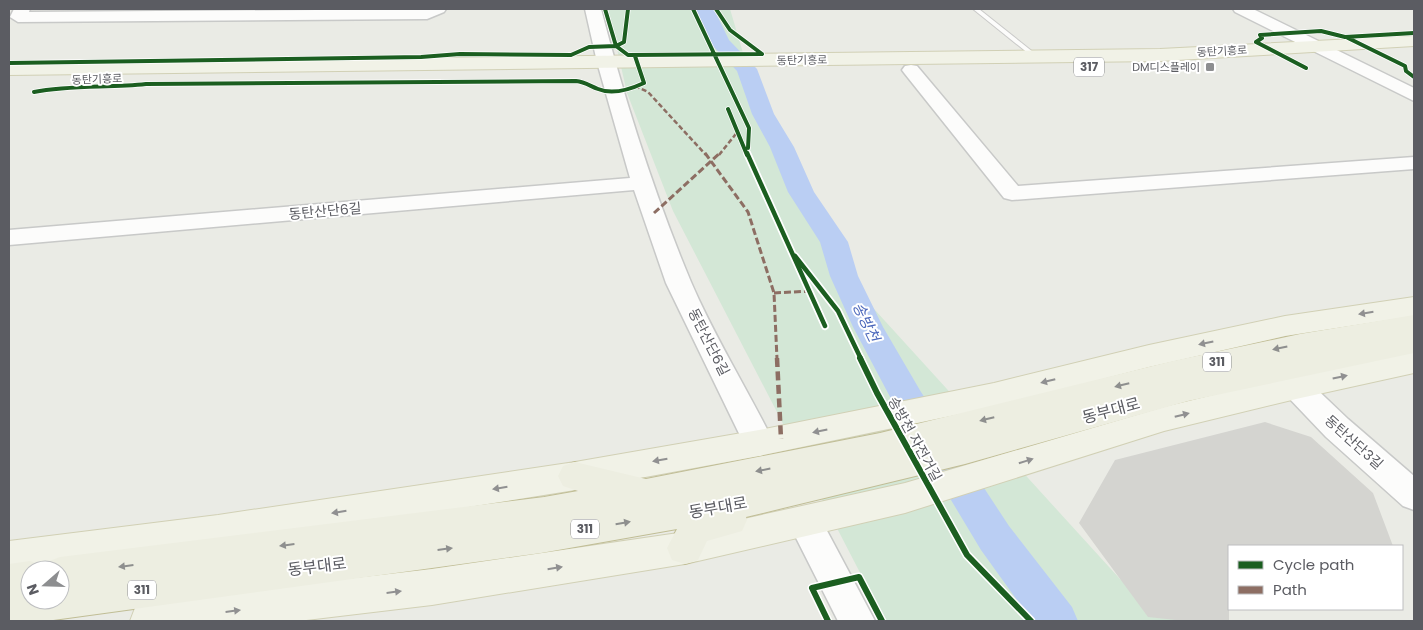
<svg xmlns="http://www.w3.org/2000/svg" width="1423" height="630" viewBox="0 0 1423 630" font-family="Poppins,'Noto Sans KR',sans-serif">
<rect width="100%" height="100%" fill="#eaebe5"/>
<!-- green -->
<path fill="#d3e7d6" d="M608 9H730L751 80 844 276 1120 579 1189 621H885L673 211 627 93Z"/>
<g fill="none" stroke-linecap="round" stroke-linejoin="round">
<!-- river -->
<path fill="#bacef3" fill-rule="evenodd" d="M696 9H714L729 40 757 69 774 114 794 147 814 192 848 242 858 276 883 327 921 392 1009 526 1072 607 1078 621H1032L981 550 897 410 853 327 830 276 820 242 788 192 770 147 752 114 737 71 710 43Z"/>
</g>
<!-- building -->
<path fill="#d4d4d0" d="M1265 422 1311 437 1373 493 1393 546H1229V621H1185L1148 617 1079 523 1115 460Z"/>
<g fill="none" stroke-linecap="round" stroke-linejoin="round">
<defs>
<path id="lane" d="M973 9H979L1038 56V58H1034Z"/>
<path id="secondary" d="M14 9H30L29 12 446 9 444 12 427 19 18 22 10 17Z
M585 9H601C625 101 654 194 691 282 714 336 748 390 774 443L770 452 759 456 748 452 666 283 634 190 9 245V230L630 178 597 62Z
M1233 9H1253L1414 88V101L1235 12Z
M911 65 917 66 1018 186 1414 157V169L1012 200 1004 198 905 74 902 70 905 66Z
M1296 376 1306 379 1348 419 1414 476V510L1403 506 1326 437 1286 395 1282 387 1286 379Z
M805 507 817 512 875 621H838L788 522 793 512Z"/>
<path id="primary" d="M1414 36V46L1160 61 9 75V63L1160 49Z
M1414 297V316L1285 336 1149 367 994 407 759 456 575 490 218 547 9 575V541L218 515 575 462 759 430 994 383 1149 345 1285 316Z
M1414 351V373L1296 399 1164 431 905 513 685 564 432 605 298 621H130L135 608 149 602 432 569 685 532 905 483 1164 407 1296 375Z"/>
<path id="highway" d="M1414 315V353L1188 401 965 464 746 517 747 520 742 531 707 541 698 560 685 564 672 560 667 548 677 529 541 553 46 621H9V564L30 561 43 566 44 568 47 562 60 557 544 497 578 491 563 486 558 476 563 466 575 462 646 479 880 433 1173 361 1300 334ZM30 570H60V600H30Z"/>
</defs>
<!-- lane casing -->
<use href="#lane" stroke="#c9c9c8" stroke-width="2"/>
<!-- secondary casing -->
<use href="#secondary" stroke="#c8c9c8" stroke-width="3"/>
<!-- primary casing -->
<use href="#primary" stroke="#d1d0b5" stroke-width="2"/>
<!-- highway casing -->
<use href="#highway" stroke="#c0bd95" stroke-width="2"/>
<!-- lane -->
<use href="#lane" fill="#fcfcfb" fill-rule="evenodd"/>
<!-- secondary -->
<use href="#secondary" fill="#fcfcfb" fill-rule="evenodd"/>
<!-- primary -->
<use href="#primary" fill="#f1f2e7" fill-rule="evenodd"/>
<!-- highway -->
<use href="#highway" fill="#edeee1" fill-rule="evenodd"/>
<!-- quiet-far2 -->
<path stroke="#8d6e63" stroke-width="2.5" stroke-dasharray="5 2.5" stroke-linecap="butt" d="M635 86 648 92 706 155
M719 155 739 130"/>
<!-- quiet-far1 -->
<path stroke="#8d6e63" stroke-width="3" stroke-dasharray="7 3" stroke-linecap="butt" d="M705 153 748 212 774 293 777 359
M654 213 720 153
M774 293 811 291"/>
<!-- quiet -->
<path stroke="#8d6e63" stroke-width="4.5" stroke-dasharray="9 4.5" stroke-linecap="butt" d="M777 358 781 439"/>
<defs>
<path id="cycleway-far2" d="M605 9 616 46 628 55 762 54
M693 9 749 128 748 148
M716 9 730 30 762 54
M1348 38 1405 66 1406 71 1414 77
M9 63 421 57 460 54 571 55 589 47 616 46 624 42 628 9
M1306 68 1256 42 1262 38 1260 35 1321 31 1345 37 1414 33
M34 92C71 85 109 88 146 84L576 81C585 82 590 86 598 89 612 95 631 89 644 83L635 56
M728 109 747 155"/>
<path id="cycleway-far1" d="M747 153 825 326
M795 256 838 311 861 359"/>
<path id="cycleway" d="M860 358 877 393 967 555 1031 621
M828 621 812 588 859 577 882 621"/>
</defs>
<!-- cycleway-far2 casing -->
<use href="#cycleway-far2" stroke="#fff" stroke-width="5.5"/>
<!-- cycleway-far1 casing -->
<use href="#cycleway-far1" stroke="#fff" stroke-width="8"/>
<!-- cycleway casing -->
<use href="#cycleway" stroke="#fff" stroke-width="9"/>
<!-- cycleway-far2 -->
<use href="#cycleway-far2" stroke="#1b5e20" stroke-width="4"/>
<!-- cycleway-far1 -->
<use href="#cycleway-far1" stroke="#1b5e20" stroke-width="4.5"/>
<!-- cycleway -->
<use href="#cycleway" stroke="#1b5e20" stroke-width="6"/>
</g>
<!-- one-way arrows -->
<defs><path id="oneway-solid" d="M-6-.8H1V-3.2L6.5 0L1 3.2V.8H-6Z" transform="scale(1.25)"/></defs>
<g fill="#909091">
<use href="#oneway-solid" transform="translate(1366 313) rotate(171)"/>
<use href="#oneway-solid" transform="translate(1206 343) rotate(168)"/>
<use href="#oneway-solid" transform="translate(1340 377) rotate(-12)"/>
<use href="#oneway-solid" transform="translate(1048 381) rotate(166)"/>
<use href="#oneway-solid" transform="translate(1182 415) rotate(-14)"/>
<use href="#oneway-solid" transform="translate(820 431) rotate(168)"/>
<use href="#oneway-solid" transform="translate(660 460) rotate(170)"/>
<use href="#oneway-solid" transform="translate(1026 461) rotate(-17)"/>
<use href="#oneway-solid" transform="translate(500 488) rotate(171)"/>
<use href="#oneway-solid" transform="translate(339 512) rotate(171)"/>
<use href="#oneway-solid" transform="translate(555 568) rotate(-9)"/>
<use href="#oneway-solid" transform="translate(394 592) rotate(-7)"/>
<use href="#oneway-solid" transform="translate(233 611) rotate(-7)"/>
</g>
<g fill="#8e8f8e">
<use href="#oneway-solid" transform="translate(1280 348) rotate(168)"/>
<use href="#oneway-solid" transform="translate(1122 385) rotate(166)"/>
<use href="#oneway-solid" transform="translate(987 419) rotate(166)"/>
<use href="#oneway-solid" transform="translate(763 470) rotate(169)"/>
<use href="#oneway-solid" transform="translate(623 523) rotate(-10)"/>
<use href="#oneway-solid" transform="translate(287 545) rotate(173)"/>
<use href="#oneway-solid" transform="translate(445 549) rotate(-7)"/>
<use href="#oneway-solid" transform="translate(126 566) rotate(173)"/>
</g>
<!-- markers -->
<rect fill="#8d8e90" stroke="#fff" stroke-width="2" x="1205" y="62" width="10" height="10" rx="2.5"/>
<g text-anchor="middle" stroke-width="4" stroke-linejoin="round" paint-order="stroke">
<!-- far-street labels -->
<g font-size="11" fill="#5b5c62" stroke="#fff">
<text transform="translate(1222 51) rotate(-3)" y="4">동탄기흥로</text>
<text transform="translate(802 60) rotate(-1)" y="4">동탄기흥로</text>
<text transform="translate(97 79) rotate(-2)" y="4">동탄기흥로</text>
</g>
<!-- far-poi labels -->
<g font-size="11" fill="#5b5c62" stroke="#fff" text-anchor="end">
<text x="1200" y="71">DM디스플레이</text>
</g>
<!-- shield labels -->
<g fill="#fff" stroke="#8c8d91" stroke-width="1">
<rect x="1074" y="57.5" width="30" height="19" rx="4"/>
<rect x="1203" y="352.5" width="28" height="19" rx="4"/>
<rect x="571" y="519.5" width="28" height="19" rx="4"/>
<rect x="128" y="580.5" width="28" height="19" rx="4"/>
</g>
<g font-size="12" font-weight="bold" fill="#5b5c62">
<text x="1089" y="71">317</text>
<text x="1217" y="366">311</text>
<text x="585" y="533">311</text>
<text x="142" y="594">311</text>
</g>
<!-- street labels -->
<g font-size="14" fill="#5b5c62" stroke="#fff">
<text transform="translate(325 211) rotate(-5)" y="5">동탄산단6길</text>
<text transform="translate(709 342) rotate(63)" y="5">동탄산단6길</text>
<text transform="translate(915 439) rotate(61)" y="5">송방천 자전거길</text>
<text transform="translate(1354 442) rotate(42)" y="5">동탄산단3길</text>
</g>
<!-- water labels -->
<g font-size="15" font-style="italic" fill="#4b67bb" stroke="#fff">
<text transform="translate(866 322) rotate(64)" y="5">송방천</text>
</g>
<!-- near-street labels -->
<g font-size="16" fill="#5b5c62" stroke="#fff">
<text transform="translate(1111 410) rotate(-15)" y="6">동부대로</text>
<text transform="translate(718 507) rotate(-10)" y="6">동부대로</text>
<text transform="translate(317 566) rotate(-7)" y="6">동부대로</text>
</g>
</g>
<!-- border -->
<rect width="1423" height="630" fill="none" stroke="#5b5c62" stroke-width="20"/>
<!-- legend -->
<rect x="1228" y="545" width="175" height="65" fill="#ffffff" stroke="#bdbec0"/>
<rect x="1238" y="561" width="25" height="8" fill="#1b5e20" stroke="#bdbec0"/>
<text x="1273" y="570" font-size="15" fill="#5b5c62">Cycle path</text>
<rect x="1238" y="586" width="25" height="8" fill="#8d6e63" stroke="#bdbec0"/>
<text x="1273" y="595" font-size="15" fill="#5b5c62">Path</text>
<!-- north arrow -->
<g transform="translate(45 585) rotate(250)"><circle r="24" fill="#ffffff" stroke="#bdbec0"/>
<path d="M0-4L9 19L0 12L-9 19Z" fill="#8d8e90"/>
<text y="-8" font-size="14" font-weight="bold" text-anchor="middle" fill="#5b5c62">N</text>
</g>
</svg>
